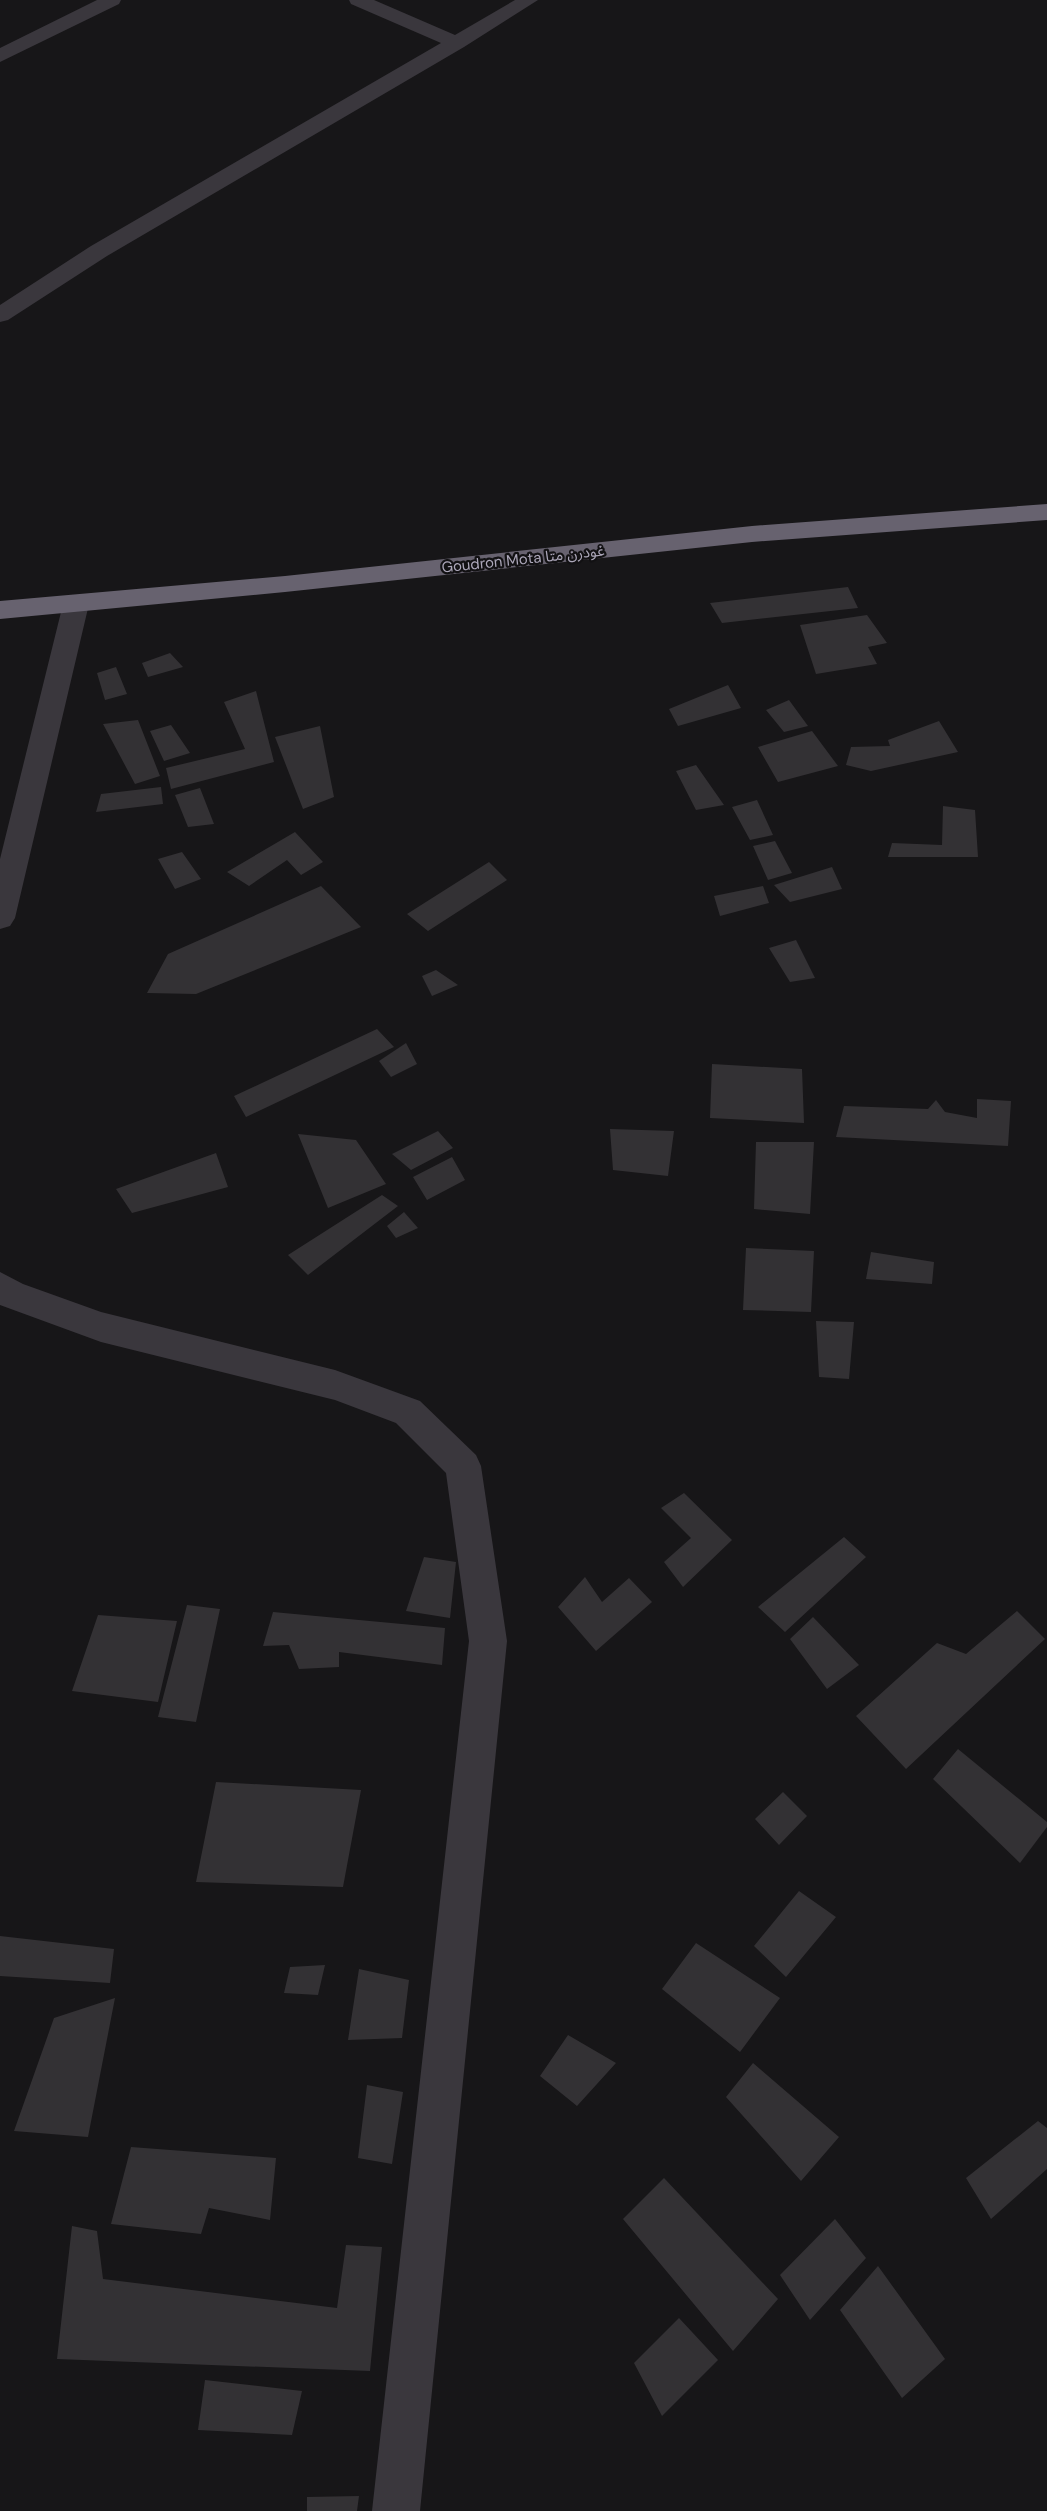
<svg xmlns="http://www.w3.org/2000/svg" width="1047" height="2511" viewBox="0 0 1047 2511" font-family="'DM Sans','Noto Sans Arabic',sans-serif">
<rect width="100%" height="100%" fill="#171618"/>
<!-- building -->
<path fill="#333134" d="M848 587 858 608 722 623 710 603Z
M867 615 887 643 868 647 877 664 816 674 800 625Z
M170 653 183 667 148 677 142 663Z
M116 667 127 694 105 700 97 673Z
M728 685 741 708 678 726 669 709Z
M256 691 274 762 171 789 166 768 245 749 224 702Z
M789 700 808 726 784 732 766 710Z
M138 720 160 776 135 784 103 724Z
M939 721 958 752 871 771 846 765 851 747 890 746 888 740Z
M171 725 190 753 164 761 150 731Z
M320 726 334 797 303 809 275 737Z
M812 731 838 766 778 782 758 747Z
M696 765 724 805 696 810 676 771Z
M161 787 163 804 96 812 101 794Z
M200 788 214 824 188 827 175 795Z
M757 800 773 835 750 840 732 807Z
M943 806 975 810 978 857H888L892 843 942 845Z
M295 832 323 862 301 875 287 860 249 886 227 872Z
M775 841 792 873 768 880 753 846Z
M182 852 201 879 175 889 158 859Z
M489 862 507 880 428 931 407 914Z
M832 867 842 889 790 902 774 885Z
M321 886 361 927 196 994 147 993 168 954Z
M763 886 769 903 720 916 714 896Z
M796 940 815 978 790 982 769 948Z
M436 970 458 985 432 996 422 976Z
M377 1029 394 1047 246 1117 234 1096Z
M406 1043 417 1064 391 1077 379 1061Z
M712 1064 802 1069 804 1123 710 1118Z
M977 1099 1011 1101 1008 1146 836 1137 844 1106 928 1109 936 1100 945 1112 977 1118Z
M610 1129 674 1131 668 1176 613 1170Z
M438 1131 453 1148 411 1170 392 1154Z
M298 1134 356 1140 386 1184 328 1208Z
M756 1142H814L810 1214 754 1209Z
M216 1153 228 1187 132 1213 116 1189Z
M452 1157 465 1180 427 1200 413 1177Z
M382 1195 398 1206 308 1275 288 1255Z
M404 1212 418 1228 396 1238 387 1226Z
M746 1248 814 1251 811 1312 743 1310Z
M871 1252 934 1262 932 1284 866 1279Z
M816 1321 854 1322 849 1379 819 1377Z
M684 1493 732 1540 683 1587 664 1562 691 1538 661 1508Z
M844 1537 866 1557 785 1632 758 1607Z
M424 1557 456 1562 450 1618 406 1611Z
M585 1577 602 1602 629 1578 652 1602 596 1651 558 1607Z
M187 1605 220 1609 196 1722 158 1717Z
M1017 1611 1045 1639 906 1769 856 1716 937 1643 966 1654Z
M273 1612 445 1628 442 1665 339 1652V1667L299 1669 289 1645 263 1646Z
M98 1615 177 1621 158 1702 72 1691Z
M813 1617 859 1665 827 1689 790 1639Z
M958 1749 1047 1822V1827L1020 1863 933 1779Z
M216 1782 361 1790 343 1887 196 1882Z
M783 1792 807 1816 779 1845 755 1819Z
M799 1891 836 1917 786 1977 754 1946Z
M0 1936 114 1949 110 1983 0 1976Z
M696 1943 780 1998 740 2052 662 1989Z
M325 1965 318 1995 284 1993 290 1967Z
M359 1969 409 1980 402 2038 348 2040Z
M115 1998 88 2137 14 2131 54 2018Z
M568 2035 616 2063 577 2106 540 2076Z
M753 2063 839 2137 801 2181 726 2097Z
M367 2085 403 2092 392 2164 358 2158Z
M1038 2121 1047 2128V2169L991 2219 966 2178Z
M131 2147 276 2158 270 2220 209 2208 201 2234 111 2224Z
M664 2178 778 2299 733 2351 623 2219Z
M835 2219 866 2258 810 2320 780 2275Z
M72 2226 97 2231 103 2279 337 2308 346 2245 382 2247 370 2371 57 2359Z
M878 2266 945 2359 902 2398 840 2310Z
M679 2318 718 2360 662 2416 634 2363Z
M205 2380 302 2391 292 2435 198 2430Z
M359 2496 357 2511H307V2497Z"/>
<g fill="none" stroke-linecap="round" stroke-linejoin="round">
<!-- minor -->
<path fill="#3a373d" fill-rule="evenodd" d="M97 0H121L119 4 0 62V48Z
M349 0H374L455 35 515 0H538L464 47 107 256 8 320 0 322V305L91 246 441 43 351 4Z
M76 595 85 598 89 604 15 918 10 926 0 929V859L63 604 67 598Z
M0 1272 23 1284 101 1312 335 1370 420 1401 476 1455 481 1466 507 1641 420 2511H372L469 1641 446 1473 396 1423 335 1400 101 1342 0 1305Z"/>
<!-- highway -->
<path fill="#67626f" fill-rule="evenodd" d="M1047 504V520L752 542 285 592 0 619V601L285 576 752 526Z"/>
</g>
<g text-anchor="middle" stroke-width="4.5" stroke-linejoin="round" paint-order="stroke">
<!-- far-street labels -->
<g font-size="15" fill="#aca7b9" stroke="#121113">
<text transform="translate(523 559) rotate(-6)" y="5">Goudron Mota غودرن متا</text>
</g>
</g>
</svg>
